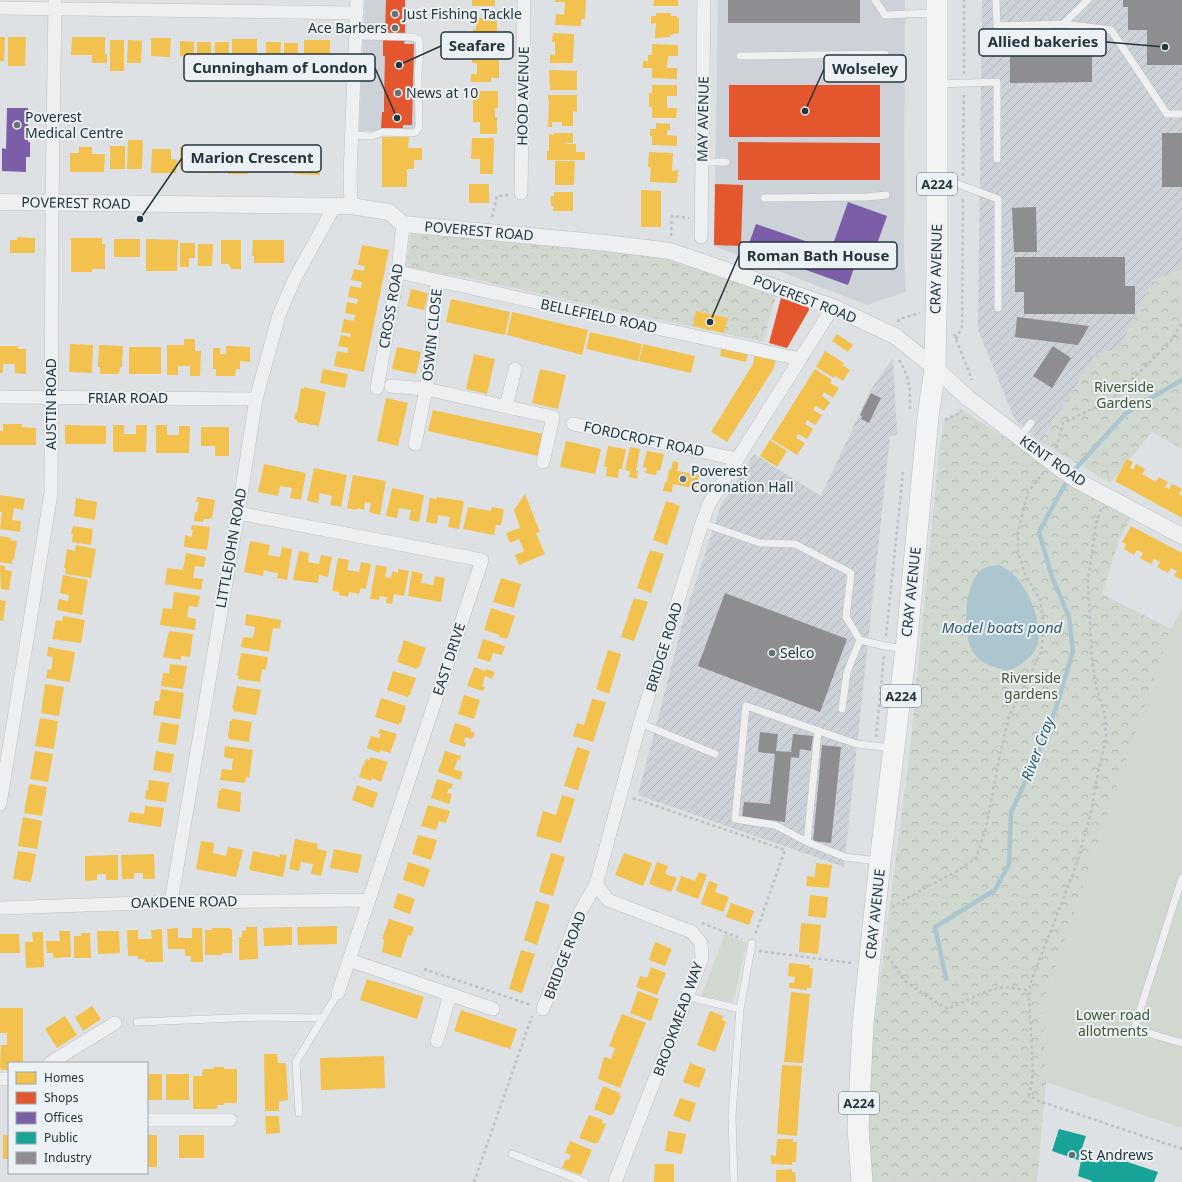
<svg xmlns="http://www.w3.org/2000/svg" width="1182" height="1182" viewBox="0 0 1182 1182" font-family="'Noto Sans',sans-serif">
<defs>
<pattern id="industrial-furrows" width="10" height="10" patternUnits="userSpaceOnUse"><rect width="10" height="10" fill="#ccd2d7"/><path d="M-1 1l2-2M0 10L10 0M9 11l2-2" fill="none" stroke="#afb5b9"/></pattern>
<pattern id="park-crowns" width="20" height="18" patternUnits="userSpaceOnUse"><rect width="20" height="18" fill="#d1d8cf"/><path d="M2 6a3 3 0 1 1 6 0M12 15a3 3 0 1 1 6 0" fill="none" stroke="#b3bab3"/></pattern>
</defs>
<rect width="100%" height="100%" fill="#dee1e4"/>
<!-- built -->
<path fill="#ccd2d7" d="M365 0H407V35H417L416 125V129L411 132 359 131Z
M718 0H905L904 251 906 292 867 305 714 246Z"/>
<!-- industrial -->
<path fill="url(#industrial-furrows)" d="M982 0H1182V269L1152 281 1120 348 1095 355 1041 442 1015 420 978 330Z
M893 358 897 435 890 436 844 867 638 795 684 618 721 505 754 454 821 496 870 391Z"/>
<!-- green -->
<path fill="#d1d8cf" d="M1182 608V1128L1046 1082 1042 1006 1171 629Z
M725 934 747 943 733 1002 701 996Z"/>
<!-- park -->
<path fill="url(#park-crowns)" d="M411 229 544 243 686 261 776 295 763 342 458 276 406 268Z
M1182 269V449L1152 432 1110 483 1041 442 1095 355 1120 348 1152 281Z
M962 410 1131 518 1119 540 1102 594 1171 629 1042 1006 1046 1082 1037 1182H869L867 1100 872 1041 909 758 939 453 944 420Z"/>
<!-- water -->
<path fill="#acc6cf" d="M999 565C1006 568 1011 572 1016 577 1030 592 1046 631 1035 650 1030 659 1020 665 1011 670 997 669 981 665 973 652 962 635 964 583 981 570 986 566 993 566 999 565Z"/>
<!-- homes -->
<path fill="#f2c14e" d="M472 0H495V6H472Z
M555 0H586L585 19H581V26L555 25 556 14 564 15 565 2H555Z
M654 0H678V6H653Z
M656 13H671V16H677V18H679V33L670 35V37L655 38 656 23 651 24V16H656Z
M478 18H495V20L497 21V39H473V29H476V22H478Z
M553 33 574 34 573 63H550V55H555V42H552Z
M0 37H5L4 61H0Z
M8 37H26L25 66H8Z
M72 37H105V54H107V63H92V55H71Z
M151 38H171L170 57 151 56Z
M232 39H257V66H232Z
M110 40H124V71H110Z
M128 40 142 41 141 63H127Z
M304 40H330V59L304 58Z
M180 41 194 42V56H180Z
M197 42H211V65H197Z
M215 42H229L228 73H214Z
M266 42H281L280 65H266Z
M284 43H298V57H284Z
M652 44 678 45V56H668L667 68H677V79L652 78V68H643V61H648V55H652Z
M472 55 496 56V60H499V78H491V82H471V74H477V63H472Z
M549 70 577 71V90H550Z
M652 85H677V96H667V108H677L676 118H652V107H649V93H652Z
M473 91H498V108H495V117H497V134H480V122H473Z
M548 95H577V112L573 111V126H562V122H552V127H548L549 100H548Z
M656 123 670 124V130H667V135L677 136V146L652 145V136H650V129H656Z
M554 133H573V143H565V144H576V152H585V160H547V151H549V134L554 135Z
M382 137H409L408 148H422V160H414V169H407V187H382Z
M472 138H494L493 174H480V159H471Z
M128 140H143L142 169H127Z
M228 145H253V162H248V174H228Z
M110 146H125V169H110Z
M79 147H92V154H105L104 172H70V153H79Z
M180 147H195L194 170 180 169Z
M204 147 218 148V173H201V150H204Z
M152 149H171V159L177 160 176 173H151Z
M649 152 673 153 672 171 678 170 677 183 650 182 651 168 648 167Z
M295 156 320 157V175L294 174Z
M555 161H575L574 185H555Z
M469 184H489V203H469Z
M641 190 661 191V227H641Z
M554 192H573V211H553L554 206H551V196H554Z
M17 237 35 238V253H10V240H17Z
M71 238H102V244H105V269H92V272H71Z
M114 239H140V257H114Z
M146 239 178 240 177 271H146Z
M221 240H241V269H231V266L229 267V264H221Z
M253 240H284V263H254V256H252Z
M180 243H195V258H189V267H180Z
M198 244H213L212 266H198Z
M362 245 389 250 364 372 334 366 337 351 347 353 348 351V348L338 346 341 335 350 337 351 334 341 332 344 319 354 321 355 315 345 313 347 302 357 304 358 299 348 297 350 286 361 288 362 282 351 280 354 269 364 271 365 266 358 265Z
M411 289 428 293 424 310 407 306Z
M451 299 510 312 505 335 446 322Z
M696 311 728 318 724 333 693 326Z
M512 312 588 330 582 355 507 335Z
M590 332 642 344 638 361 586 349Z
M837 334 853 345 848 352 832 341Z
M184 339H195V351H201L200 376H190V366H178V375H167V345H184Z
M70 344 93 345 92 373 69 372Z
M643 344 695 356 691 373 639 361Z
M99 345 123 346 122 367H120L119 374H100V367H98Z
M0 346H18V349H26V374L15 373V364H3V373H0Z
M226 346 250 347V362L240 361V369H236L235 376H216V369H213V348H220V354H226Z
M129 347H161V374H129Z
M397 347 421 352 416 374 392 369Z
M722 347 748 352 746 362 720 356Z
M825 351 844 363 842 365 850 370 843 381 835 376 834 378 816 367Z
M755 353 776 358 774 368 727 442 711 432 753 364Z
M474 354 495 359 487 394 466 389Z
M323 369 348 374 345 388 320 383Z
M540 369 566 375 558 409 532 403Z
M815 369 832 380 830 383 839 388 833 398 824 392 822 396 830 402 824 411 816 406 814 408 813 410 822 415 815 425 807 420 805 424 813 429 807 439 798 434 796 438 805 443 797 455 771 439Z
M304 387 326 392 319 426 297 422V420L294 419 296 412 297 413 301 388 304 389Z
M386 398 408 403 398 446 377 441Z
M433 410 543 434 538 456 428 431Z
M3 424H22V427L36 428V445H0V431H3Z
M65 425 106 426V444H65Z
M113 425H124V434H136V425H147L146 452H113Z
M156 425H167V435H179V426H190L189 453H156Z
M201 427H229V456H215V446H201Z
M770 440 787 451 777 467 760 456Z
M566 441 601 449 595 474 560 467Z
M608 446 626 449 622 469H619L618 478 606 476 607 467 604 466Z
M630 447 640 449 636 471H638L637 479 629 477 630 471 625 470Z
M647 451 664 454 660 471 657 470 656 475 645 473 647 468 643 467Z
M1127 459 1133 462 1130 468 1133 470 1136 464 1145 469 1142 474 1156 482 1159 477 1168 482 1165 487 1169 489 1172 484 1182 489 1179 494 1182 496V518L1115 481Z
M673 461 679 462 677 471 699 475 696 489 673 484 672 492 663 491 665 482H667L669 469 671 470Z
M264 464 306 473 301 500 290 498 292 488 280 486 278 496 258 492Z
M314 468 347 475 341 507 330 505 332 496 320 493 318 503 307 501Z
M353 475 386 481 380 515 369 512 371 503 365 502 364 510 358 508 357 510 347 508Z
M392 488 424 495 419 522 409 520 411 510 399 508 397 518 386 516Z
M525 494 540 532 536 533 545 554 519 565 515 555 524 551 519 539 510 543 506 533 520 528 514 510Z
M0 495 25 499 23 510 14 508 12 520 21 521 20 532 0 529 2 512H0Z
M197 497 215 500 212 518 211 517 210 519H204L203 522 194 521 195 512H197L199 502H196Z
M437 497 464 501 459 529 448 527 450 517 438 515 437 524 426 522 430 498 437 499Z
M76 498 97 502 95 520 74 516Z
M666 501 680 506 667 545 653 540Z
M468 507 491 511 492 507 504 509 501 525H496L494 535 463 529Z
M192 525 210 527 207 550 184 547 185 535 192 537 193 530H191Z
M73 526 93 529 91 545 72 542 73 534H71Z
M1131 526 1182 553V580L1174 576 1177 571 1171 568 1168 573 1157 567 1160 562 1154 559 1151 564 1140 558 1143 553 1137 550 1134 555 1124 549 1126 544 1122 542Z
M0 536 11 538 10 540 17 541 14 560 12 559V564L0 562Z
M250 541 270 545 268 555 280 557 282 547 292 549 287 580 277 578 278 573 271 572 264 570 263 576 244 572Z
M76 545 96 549 91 578 65 574 66 568H64L67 549 75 551Z
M650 550 664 554 651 593 637 588Z
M299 551 309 553 308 562 319 564 321 555 332 557 328 577 319 575 318 583 293 580Z
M186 553 206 557 204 567 195 566 193 578 203 579 201 590 165 584 167 568 183 570Z
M338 558 349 560 347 570 359 572 361 562 371 564 366 589 361 588 359 594 349 592 348 597 339 595V592L332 591Z
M0 565 5 566V570L12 571 9 590 1 589V592Z
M376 565 387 567 385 577 391 578 392 571 398 573V569L409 571 404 596 394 594 392 604 386 603 387 597 380 596 379 600 370 599Z
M412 571 423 574 421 583 433 585 435 576 445 578 441 602 408 596Z
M63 575 88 580 82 615 57 610 59 599 68 601 69 595 60 593Z
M501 578 521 584 514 608 493 602Z
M174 592 200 596 198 607 189 606 187 617 196 619 195 630 160 625 163 608 172 609Z
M634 598 648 602 634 641 621 637Z
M0 600 6 601 3 621 0 620Z
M491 608 515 616 507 639 499 637 500 635 484 630Z
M246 614 281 620 280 629 273 628 269 652 241 647 243 637 253 638 255 627 245 625Z
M63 616 85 620 81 643 52 639 56 620 62 621Z
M169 631 193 634 190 657 181 656V660L163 657Z
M483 639 505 646 502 655 493 653 490 662 477 658Z
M404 640 426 648 419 667H418L417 669 397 662Z
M48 647 75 652 70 682 46 678 48 669 51 670 53 657 47 656Z
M608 650 621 654 609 694 596 689Z
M241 653 268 657 266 670 262 669 260 682 238 679 239 676H237Z
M170 664 187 666 183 689 161 686 163 673H169Z
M474 667 485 671 486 669 495 672 492 679 485 676 482 686 485 687 483 691 467 686Z
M393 671 416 678 410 695H409L408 697 387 690Z
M45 684 64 687 59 716 41 713Z
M237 686 261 690 256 715 233 711 234 709 232 708Z
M161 689 184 693 180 719 153 715 155 701H159Z
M464 695 480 700 474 719 458 714Z
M381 698 406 706 401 723H399V725L375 717Z
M592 699 606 702 593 742 573 736 577 723 584 725Z
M40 718 58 721 54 749 35 746Z
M232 719 252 722 249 742 229 739V737L228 736 230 721H231Z
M161 722 179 725 176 745 158 742Z
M455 723 471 728 470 731 475 733 472 739 465 737 464 742 466 743 465 747 449 742Z
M380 729 397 734 390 753 380 750V753L367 748 371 736 379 738 381 734 378 733Z
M225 746 253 750 249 778 246 777 245 783 220 780 222 769 232 770V765L233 759 224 757Z
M577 747 590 751 578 790 564 786Z
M35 751 53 754 48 782 30 779Z
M156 751 174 754 171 773 153 770Z
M445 751 461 756 460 760 458 759 454 769 463 772 460 780 438 772Z
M371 757 388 762 381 782 372 778 371 781 359 777 363 765H364L366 759 369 760Z
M437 779 453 784 451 789 449 788 447 793 452 794 449 804 431 798Z
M149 780 169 783 166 802 145 799 146 790H148Z
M29 784 47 787 42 816 24 813Z
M357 785 378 793 373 808 352 800Z
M221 788 241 792 240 812 217 808 218 806H217L219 790 221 791Z
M562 795 575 799 561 843 536 836 543 811 556 815Z
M428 805 450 811 446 823 439 821 436 830 421 826Z
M145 806 164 808 161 827 128 822 130 812 144 814Z
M23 817 42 821 37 849 18 846Z
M418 835 437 840 431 860 412 854Z
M295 839 318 844 317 849 327 851 321 876 311 874 313 864 301 862 299 871 289 869Z
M201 841 214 843 213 853 226 856 228 847 243 850 236 877 196 869Z
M334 849 362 855 358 873 330 868Z
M18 851 36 854 31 882 13 879Z
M253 851 280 857V854L287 855 283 877 249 870Z
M551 853 565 857 553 896 539 892Z
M624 853 652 863 643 886 615 875Z
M154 854 155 879H143V873H134V879H122L121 855Z
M118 855V880H106V874H97V880L85 881V856Z
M408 862 430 869 424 887 403 880Z
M657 862 668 866 665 874 677 878 671 892 649 884Z
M816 863 832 865 829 888 806 886 807 876 815 877Z
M699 872 707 875 698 899 676 891 681 876 695 881Z
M709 881 718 884 715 892 729 897 723 912 701 904Z
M398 893 415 899 410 914 393 908Z
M810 895 828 897 826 918 808 916Z
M536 901 550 905 537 945 524 940Z
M731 903 754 911 749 925 726 917Z
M389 919 414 927 411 936 408 935 401 958 382 952 384 940 382 939Z
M801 923 821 925 818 954 799 952Z
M337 926V944L298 945 297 927Z
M246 927H257L258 959 239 960V937H242V931L246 930Z
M292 927V945L264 946 263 928Z
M178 928V938H192V928H202L203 962H191V956H185V949H168L167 929Z
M212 928H230V929H232V953H222V955H205V930H212Z
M162 929 163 962H145V959H138V956H128L127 930H138V939H152L151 930Z
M59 931H70L71 957 53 958V953H47L46 941H60Z
M97 931H119L120 953 98 954Z
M32 932H43L44 967 26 968 25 942H33Z
M81 933H90L91 958H74V936H81Z
M0 934H19L20 953H0Z
M655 942 672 949 665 966 649 960Z
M521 950 535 954 522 993 509 989Z
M789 963 810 965 809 968H813L811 988H807V990L789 988V983H794L795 977 788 976Z
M651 967 666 973 657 995 636 987 640 976 647 978Z
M367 979 424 997 417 1019 360 1000Z
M638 991 659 999 651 1021 630 1013Z
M791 992 810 994 803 1063 784 1062Z
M92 1006 101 1019 83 1031 75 1017Z
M0 1008H23V1063H9V1070H1L0 1066 1 1045H7V1033H0Z
M461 1010 517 1029 510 1049 454 1031Z
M710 1011 723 1016 722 1020 726 1022 715 1052 697 1045Z
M622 1014 646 1023 620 1088 598 1079 604 1057 611 1059 615 1048 609 1046Z
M65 1016 77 1035 57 1048 45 1029Z
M264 1054H277L278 1063H286L288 1100 279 1101V1111H265Z
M384 1056 385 1088 321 1090 320 1058Z
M690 1063 706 1069 699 1088 683 1082Z
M782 1065 802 1066 797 1136 777 1134Z
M214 1067H224V1069H237V1103H224V1105H217V1109H193V1076H202L203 1069H214Z
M147 1074H162V1100H147Z
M166 1074H189V1100H166Z
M603 1086 620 1093 619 1095 621 1096 613 1115 612 1114 611 1116 594 1109Z
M680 1098 696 1103 690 1122 673 1116Z
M589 1115 603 1120 602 1123 606 1124 598 1143 597 1142 596 1144 579 1138Z
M265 1116H279L280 1133 266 1134Z
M668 1131 686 1134 682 1154 665 1151Z
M3 1135H9V1159H3Z
M147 1135H157V1167H147Z
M179 1135H204V1158H179Z
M777 1139H793V1142H797L796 1162H792V1165L771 1164V1155L776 1156Z
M570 1141 592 1150 581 1175 562 1168 566 1159 569 1160 571 1155 565 1153Z
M655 1164H674V1182H654Z
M792 1169V1172H795L796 1182H776V1170Z"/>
<!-- shops -->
<path fill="#e4572e" d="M386 0H405V35L385 34Z
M383 40H405L404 44H414L412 125H403V128H381L382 112H384V98L385 56H383Z
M729 85H880V137H729Z
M738 142 880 143V180H738Z
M715 184 743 185 741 246 714 245Z
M781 298 808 305 809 310 787 348 769 343Z"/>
<!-- offices -->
<path fill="#7b5ea7" d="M7 108H28V142H30V157H26V172L2 171V148L6 149Z
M848 202 887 216 871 261 858 257 848 285 747 249 756 224 831 250Z"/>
<!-- public -->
<path fill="#17a398" d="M1059 1129 1086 1136 1079 1157 1097 1163 1100 1153 1158 1172 1154 1182H1092V1181L1078 1176 1081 1161 1052 1151Z"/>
<!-- industry -->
<path fill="#8d8d92" d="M728 0H860V23H728Z
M1123 0H1182V65H1147V30H1128V7H1123Z
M1021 41H1092V82L1010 83V49H1021Z
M1162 133H1182V187H1162Z
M1036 207 1037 252H1014L1012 208Z
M1015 257H1125V286H1135V314H1024V292H1015Z
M1017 317 1089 326 1078 345 1015 337Z
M1053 346 1071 358 1052 388 1033 376Z
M871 393 881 398 869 423 861 419 862 416 860 415Z
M725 593 847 639 820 712 698 666Z
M760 732 778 734 776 751 791 752 793 734 813 736 811 751 800 749 799 758 791 757 785 822 742 817 744 802 770 804 775 754 758 752Z
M822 745 841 747 831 843 813 841Z"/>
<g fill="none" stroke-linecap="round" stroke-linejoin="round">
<!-- stream -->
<path stroke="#acc6cf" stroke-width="4.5" d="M946 979 935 927 995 890 1009 864 1011 812 1037 757 1056 708 1073 651 1069 617 1052 577 1039 532 1063 488 1078 466 1126 413 1182 380"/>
<defs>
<path id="service" d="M875 0 885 15 935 13
M996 0 997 26 1063 24 1111 30 1167 114H1182
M1063 24 1088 0
M740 56 885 54
M939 84 997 82V159
M351 135 372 136 383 132 412 133 416 132 419 127 418 71 420 54 419 40 413 37 356 36
M702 162H726
M939 177 998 199V308
M764 198 867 197 886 195
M1019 438 1031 423
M702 523 760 543 795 544 851 573 846 617 860 640 885 646 904 649
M842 709 847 672 860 640
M640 723 715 754
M807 842 818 731
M878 861 845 857 807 842 775 825 735 819 746 706 857 744 893 748
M1182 878 1134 1029 1182 1043
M688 997 740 1009
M137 1022 259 1017 323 1018
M299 1113 296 1062 338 993
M512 1154 585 1182
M734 1182 732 1116 740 1009 752 943"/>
<path id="minor" d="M0 8 357 13
M521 193 524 0
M351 206 350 176 357 0
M701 237 704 0
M398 272 800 359
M391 386 426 389 553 417 543 462
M377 388 398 272 403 224
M0 397 256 399
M506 407 515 369
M573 424 737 459
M415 444 426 389 433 336 432 312 438 281
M238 513 482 560 338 993
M0 804 51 493 52 203 55 0
M596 884 608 900 692 932 701 943 702 958 615 1182
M171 902 238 513 256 399 279 315 294 280 334 207
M0 908 171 902 369 900
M349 960 493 1009
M543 1009 580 912 596 884 640 723 702 523 709 504 833 307
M437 1041 450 994
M50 1063 115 1023
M0 1079H9
M147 1120H230"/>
<path id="tertiary" d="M0 202 351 206 389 212 403 224 606 243 670 251 833 307 895 336 935 368 968 398 1062 470 1078 481 1182 536"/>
<path id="primary" d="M862 1182 858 1128 863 1024 880 862 906 649 928 417 935 368 937 269V0"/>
</defs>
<!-- service casing -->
<use href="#service" stroke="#bdbfc2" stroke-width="8"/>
<!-- minor casing -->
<use href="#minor" stroke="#bdbfc2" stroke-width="14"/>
<!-- tertiary casing -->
<use href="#tertiary" stroke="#bdbfc2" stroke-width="17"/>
<!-- primary casing -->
<use href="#primary" stroke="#babec1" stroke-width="22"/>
<!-- path -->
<path stroke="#bcc0c2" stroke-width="2.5" stroke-dasharray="3 3" stroke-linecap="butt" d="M964 74V0
M963 176 964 93
M492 217 497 196 508 195
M671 236 672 216 689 218
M898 322 899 319 920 313
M954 334 972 380
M956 339 962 327 963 197
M899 360C911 379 910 390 910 411
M945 420 958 414 961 410
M1056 448 1063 423 1112 399 1171 341 1182 323
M1101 509 1096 524 1088 581 1092 660 1096 686 1105 715 1106 738 1096 783 1091 813 1077 863 1030 984 1029 998 1033 1074 1029 1096 1039 1101 1182 1149
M886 636 903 472
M876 737 884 656
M633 798 785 850 755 935
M892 907 928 886 956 872 976 858 986 828 1000 754 1009 716 1041 652 1044 626 1040 600 1024 572 1018 551V532L1028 492 1043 473
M702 923 742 939
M759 951 852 963
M888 956 904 980 925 995 948 1009 987 991 1004 987 1029 990
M424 969 531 1005
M474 1182 532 1016"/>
<!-- service -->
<use href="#service" stroke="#edeff0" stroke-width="7"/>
<!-- minor -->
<use href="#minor" stroke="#edeff0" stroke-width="13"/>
<!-- tertiary -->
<use href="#tertiary" stroke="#edeff0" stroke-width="16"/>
<!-- primary -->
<use href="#primary" stroke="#f2f4f4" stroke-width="21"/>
</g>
<!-- markers -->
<g fill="#667177" stroke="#ebf1f4" stroke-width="1.5">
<circle cx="395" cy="14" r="4"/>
<circle cx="395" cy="28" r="4"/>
<circle cx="398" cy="93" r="4"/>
<circle cx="17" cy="125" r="4"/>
<circle cx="683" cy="479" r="4"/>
<circle cx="772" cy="653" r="4"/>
<circle cx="1072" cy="1155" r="4"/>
</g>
<g text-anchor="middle" stroke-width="4" stroke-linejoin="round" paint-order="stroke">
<!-- shield labels -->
<g fill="#ebf1f4" stroke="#616d73" stroke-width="1">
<rect x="917" y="173" width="40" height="22" rx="3"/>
<rect x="881" y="685" width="40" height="22" rx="3"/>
<rect x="839" y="1092" width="40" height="22" rx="3"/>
</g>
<g font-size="13" font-weight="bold" fill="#26343c">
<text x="937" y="189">A224</text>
<text x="901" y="701">A224</text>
<text x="859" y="1108">A224</text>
</g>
<!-- poi labels -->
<g font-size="14" fill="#26343c" stroke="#ebf1f4" text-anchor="start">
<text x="403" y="19">Just Fishing Tackle</text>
<text x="387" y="33" text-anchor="end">Ace Barbers</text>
<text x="406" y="98">News at 10</text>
<text x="25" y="122">Poverest<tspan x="25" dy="16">Medical Centre</tspan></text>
<text x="691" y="476">Poverest<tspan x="691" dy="16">Coronation Hall</tspan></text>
<text x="780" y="658">Selco</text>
<text x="1080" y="1160">St Andrews</text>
</g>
<!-- street labels -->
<g font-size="14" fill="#26343c" stroke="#ebf1f4">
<text transform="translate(523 96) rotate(-89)" y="5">HOOD AVENUE</text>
<text transform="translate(703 119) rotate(-89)" y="5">MAY AVENUE</text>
<text transform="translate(76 203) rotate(1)" y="5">POVEREST ROAD</text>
<text transform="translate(479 231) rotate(5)" y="5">POVEREST ROAD</text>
<text transform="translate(936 269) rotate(-89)" y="5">CRAY AVENUE</text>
<text transform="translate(805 299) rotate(21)" y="5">POVEREST ROAD</text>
<text transform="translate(391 306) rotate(-80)" y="5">CROSS ROAD</text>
<text transform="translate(599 316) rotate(12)" y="5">BELLEFIELD ROAD</text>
<text transform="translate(432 335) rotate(-84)" y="5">OSWIN CLOSE</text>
<text x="128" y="403">FRIAR ROAD</text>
<text transform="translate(51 404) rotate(-90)" y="5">AUSTIN ROAD</text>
<text transform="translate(644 439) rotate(12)" y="5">FORDCROFT ROAD</text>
<text transform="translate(1053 461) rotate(35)" y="5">KENT ROAD</text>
<text transform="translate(231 548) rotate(-80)" y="5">LITTLEJOHN ROAD</text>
<text transform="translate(911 592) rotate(-84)" y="5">CRAY AVENUE</text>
<text transform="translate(664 647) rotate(-73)" y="5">BRIDGE ROAD</text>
<text transform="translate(449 659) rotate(-72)" y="5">EAST DRIVE</text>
<text transform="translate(184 902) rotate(-1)" y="5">OAKDENE ROAD</text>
<text transform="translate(875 914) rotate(-84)" y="5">CRAY AVENUE</text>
<text transform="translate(565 955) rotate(-69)" y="5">BRIDGE ROAD</text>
<text transform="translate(678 1019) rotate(-70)" y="5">BROOKMEAD WAY</text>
</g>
<!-- park labels -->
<g font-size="14" fill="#445734" stroke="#ebf1f4">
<text x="1124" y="392">Riverside<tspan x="1124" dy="16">Gardens</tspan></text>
<text x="1031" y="683">Riverside<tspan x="1031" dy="16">gardens</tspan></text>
<text x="1113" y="1020">Lower road<tspan x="1113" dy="16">allotments</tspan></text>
</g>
<!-- water labels -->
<g font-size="15" font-style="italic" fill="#315d6e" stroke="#ebf1f4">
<text x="1002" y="633">Model boats pond</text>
<text transform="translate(1038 749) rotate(-69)" y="5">River Cray</text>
</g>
</g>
<!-- callouts -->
<path fill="none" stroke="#26343c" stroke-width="1.5" d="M1165 47L1106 42M399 65L441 46M397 118L375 68M805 111L824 69M140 219L182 158M710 322L739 255"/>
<g fill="#26343c" stroke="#ebf1f4" stroke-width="1.5">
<circle cx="1165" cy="47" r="4"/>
<circle cx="399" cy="65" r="4"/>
<circle cx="397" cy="118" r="4"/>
<circle cx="805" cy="111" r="4"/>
<circle cx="140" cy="219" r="4"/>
<circle cx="710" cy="322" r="4"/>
</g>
<g fill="#ebf1f4" stroke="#26343c" stroke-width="1.5">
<rect x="979" y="29" width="127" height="27" rx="4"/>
<rect x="441" y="32" width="72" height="27" rx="4"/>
<rect x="184" y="54" width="191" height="27" rx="4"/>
<rect x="824" y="55" width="82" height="27" rx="4"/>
<rect x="182" y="145" width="139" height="27" rx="4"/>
<rect x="739" y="242" width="158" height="27" rx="4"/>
</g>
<g font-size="15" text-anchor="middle" font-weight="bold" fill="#26343c">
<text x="1043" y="47">Allied bakeries</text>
<text x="477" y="51">Seafare</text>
<text x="280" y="73">Cunningham of London</text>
<text x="865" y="74">Wolseley</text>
<text x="252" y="163">Marion Crescent</text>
<text x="818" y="261">Roman Bath House</text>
</g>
<!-- legend -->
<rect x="8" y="1062" width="140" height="112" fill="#ebf1f4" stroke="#9ca5aa"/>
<rect x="16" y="1072" width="20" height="12" fill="#f2c14e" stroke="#9ca5aa"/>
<text x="44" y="1082" font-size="12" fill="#26343c">Homes</text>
<rect x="16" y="1092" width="20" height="12" fill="#e4572e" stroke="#9ca5aa"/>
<text x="44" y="1102" font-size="12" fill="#26343c">Shops</text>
<rect x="16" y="1112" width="20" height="12" fill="#7b5ea7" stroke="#9ca5aa"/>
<text x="44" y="1122" font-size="12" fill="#26343c">Offices</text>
<rect x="16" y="1132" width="20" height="12" fill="#17a398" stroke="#9ca5aa"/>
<text x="44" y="1142" font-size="12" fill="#26343c">Public</text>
<rect x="16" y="1152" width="20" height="12" fill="#8d8d92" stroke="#9ca5aa"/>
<text x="44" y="1162" font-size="12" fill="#26343c">Industry</text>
</svg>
